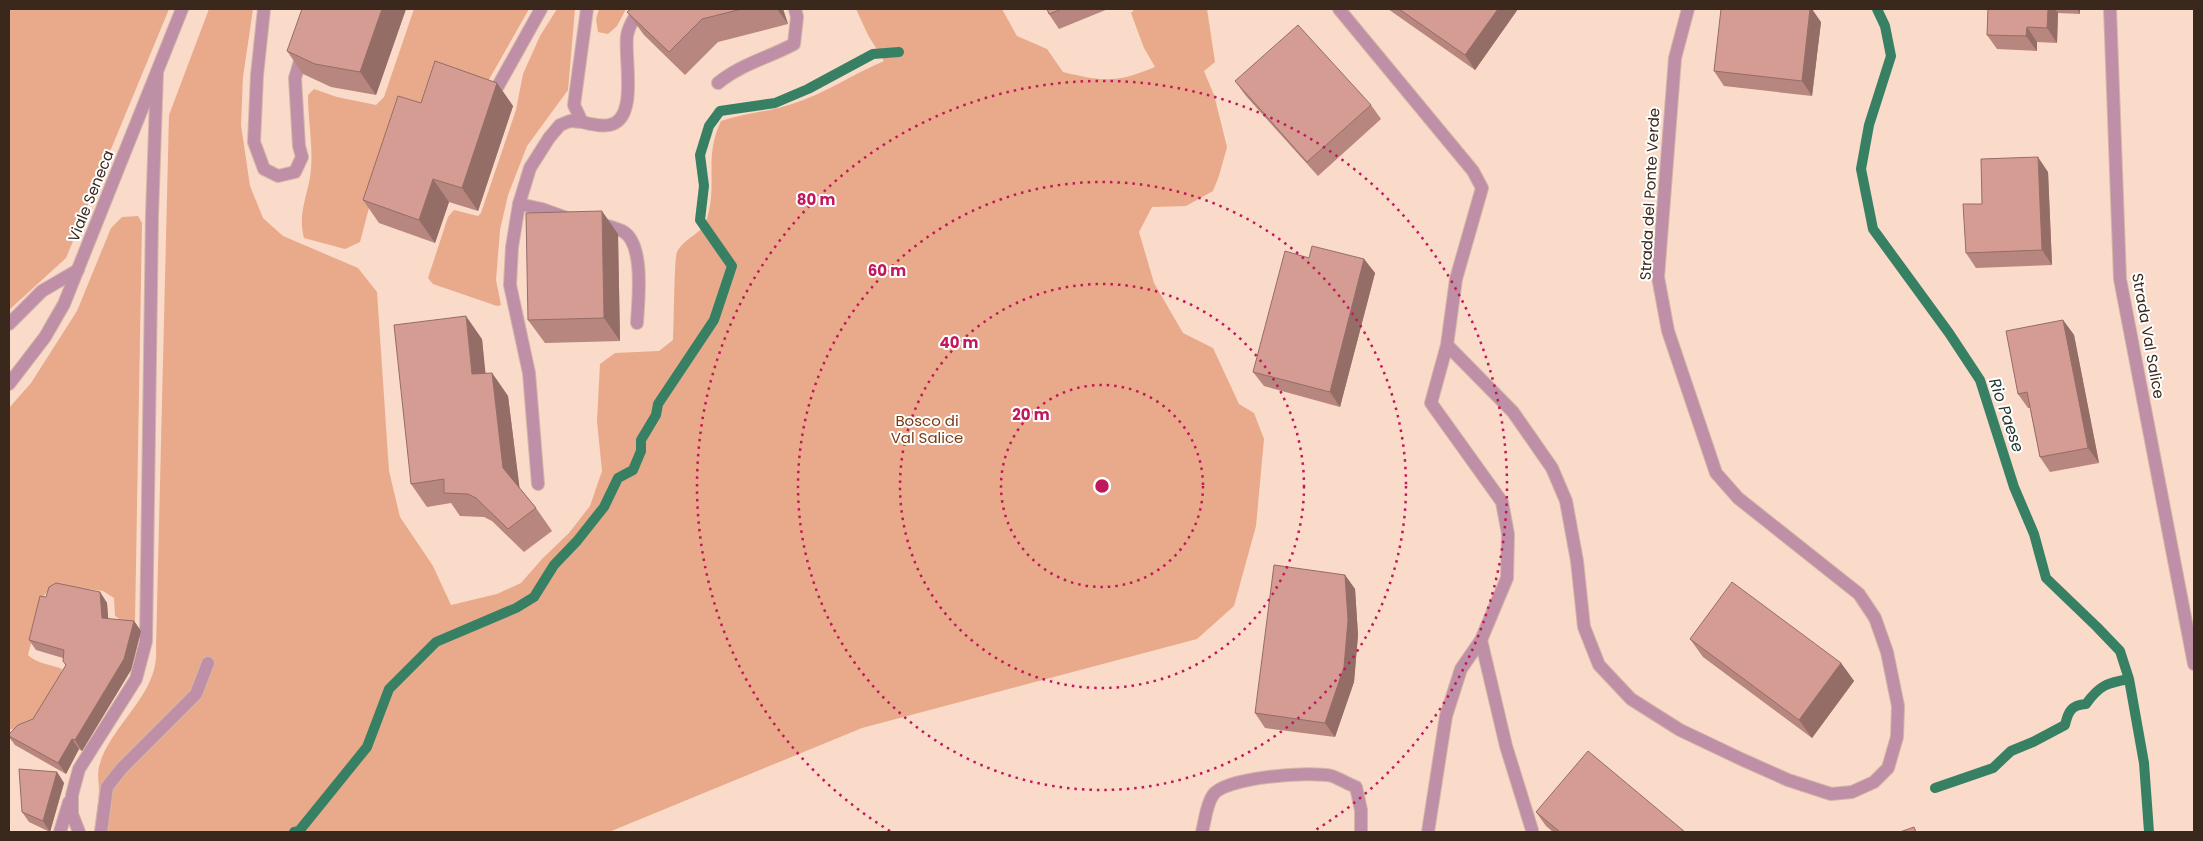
<svg xmlns="http://www.w3.org/2000/svg" width="2203" height="841" viewBox="0 0 2203 841" font-family="Poppins,sans-serif">
<rect width="100%" height="100%" fill="#fadac9"/>
<!-- green -->
<path fill="#e8aa8a" d="M9 9H169L66 258 9 310Z
M209 9H253L243 77 241 125 250 186 263 218 283 236 358 268 377 292 389 471 400 517 433 566 451 605 497 594 521 583 542 559 569 533 590 506 602 471 597 421 600 364 615 353 659 351 673 340C674 327 674 258 677 252 685 236 703 236 708 215 717 180 704 157 721 121 744 113 769 112 792 104 824 94 853 74 884 61L868 35 856 9H1002L1017 36 1047 49 1063 72C1104 82 1116 83 1155 67L1144 48 1131 13 1135 9H1207L1215 62 1204 71 1214 95 1227 147 1219 176 1213 191 1186 206 1152 207 1139 232 1154 283 1183 333 1213 348 1239 404 1254 413 1264 439 1256 526 1234 606 1197 639 862 728 609 832H94C96 818 98 804 99 790 99 783 97 774 99 767 108 727 160 694 156 649L169 115Z
M414 9H529L487 83 386 143 360 242 345 249 304 238C297 212 309 194 311 169 313 144 308 120 308 95L314 89 337 97 376 105 384 97Z
M557 9H575L568 90 527 146 508 195 500 230 496 280 501 305 497 306 433 284 428 278 448 217 454 210 478 216 481 213 516 110 523 74 540 36Z
M599 9H626L617 26 608 34 598 32 596 19Z
M138 216 142 223 135 621 127 624 115 616 114 598 103 591 56 585 43 596 28 655C37 664 50 664 62 669L58 685 36 723 9 730V408L31 383 77 311 111 228 122 217Z"/>
<g fill="none" stroke-linecap="round" stroke-linejoin="round">
<!-- stream -->
<path stroke="#378064" stroke-width="10" d="M1877 9 1885 26 1891 56 1869 125 1861 169 1873 229 1949 333 1980 380 2014 487 2034 534 2046 578 2097 627 2120 651 2129 679 2144 763 2149 832
M1935 788 1993 768 2011 751 2033 742 2065 725C2068 712 2071 705 2086 704 2099 686 2106 683 2129 679
M294 832 299 831 367 747 389 689 436 642 516 608 534 597 554 565 577 541 604 507 618 478 633 470 641 451V440L656 415 658 404 714 320 732 266 700 220 704 186 700 155 709 126 720 111 775 103 808 89 873 54 899 52"/>
<defs>
<path id="service" d="M264 9 257 75 254 142 264 169 278 176 295 172 302 157 299 146 295 78 303 51
M718 83C741 64 768 58 794 44L797 17 795 9
M519 204 542 209 567 218
M598 223C606 226 617 228 624 232 645 246 638 302 637 323
M9 324 42 291 78 270
M1481 640 1506 746 1532 830
M60 832 69 802
M79 832 72 814V795L79 769 136 679 146 641 152 215 157 72
M101 832 107 787 122 768 196 694 208 663"/>
<path id="minor" d="M587 9 574 105 582 122C590 124 600 127 609 125 639 120 624 58 627 36 628 28 635 15 641 9
M1339 9 1473 171 1482 188 1456 279 1447 345 1431 403 1502 502 1508 534 1507 578 1481 640 1461 669 1446 716 1428 832
M498 86 541 9
M1447 345 1513 412 1552 468 1566 501 1577 561 1584 627 1599 665 1631 699 1680 730 1741 759 1788 780 1831 794 1852 792 1874 782 1888 768 1897 737 1898 706 1887 652 1875 618 1859 594 1738 498 1716 473 1668 331 1658 277 1675 58 1688 9
M9 384 45 337 64 304 182 9
M538 484 529 373 510 285 512 247 519 204 530 168 549 138 560 125 570 121 582 122
M1202 832C1205 821 1206 805 1213 795 1224 777 1311 771 1332 776 1340 779 1348 784 1356 787L1361 810V832"/>
<path id="tertiary" d="M2110 9 2120 279 2194 664"/>
</defs>
<!-- service casing -->
<use href="#service" stroke="#d4b6a7" stroke-width="14"/>
<!-- minor casing -->
<use href="#minor" stroke="#d4b6a7" stroke-width="14"/>
<!-- tertiary casing -->
<use href="#tertiary" stroke="#d4b6a7" stroke-width="14"/>
<!-- service -->
<use href="#service" stroke="#be8fa6" stroke-width="12"/>
<!-- minor -->
<use href="#minor" stroke="#be8fa6" stroke-width="12"/>
<!-- tertiary -->
<use href="#tertiary" stroke="#be8fa6" stroke-width="12"/>
</g>
<!-- wall -->
<path fill="#b7867e" d="M406 9 376 95 331 87 303 74 287 51Z
M631 9H783L788 24 718 42 685 75 644 35 627 12Z
M1047 9H1108L1059 29 1049 14Z
M1388 9H1518L1475 70Z
M1988 9H2080V14L2058 13 2057 43 2037 42V51L1997 49 1987 35Z
M1821 22 1812 96 1724 86 1714 71Z
M1235 81 1371 105 1381 119 1318 176 1246 96Z
M497 83 513 106 478 211 449 202 435 243 379 223 363 200Z
M2048 172 2052 265 1976 268 1966 253 1982 204Z
M618 234 620 341 545 343 528 320Z
M1309 258 1364 259 1375 273 1340 407 1264 386 1253 372Z
M2063 320 2074 335 2099 463 2050 472 2040 457 2030 408H2028L2018 394Z
M482 339 485 374 492 373 508 396 519 487 536 508 552 531 524 552 492 521 484 517 460 516 451 503 427 507 411 484Z
M1345 575 1355 589 1358 635 1354 682 1335 737 1265 728 1255 713Z
M100 592 107 603 108 619 134 621 141 631 131 670 82 751 79 749 66 774 15 745 9 737V734L33 719 66 665 63 658 36 650 29 640Z
M1690 639 1841 663 1854 681 1812 738 1703 657Z
M57 772 64 783 50 832 29 822 22 812Z
M1536 812 1685 832H1553L1546 826Z"/>
<!-- shaded-wall -->
<path fill="#956d67" d="M382 9H406L376 95 360 72Z
M777 9H783L788 24Z
M1498 9H1518L1475 70 1465 55Z
M1810 9H1812L1821 22 1812 96 1802 81Z
M2048 9H2055L2058 13 2057 43 2047 28Z
M2077 9H2080V14Z
M2027 27 2037 42V51L2026 36Z
M497 83 513 106 478 211 462 188Z
M2038 157 2048 172 2052 265 2042 250Z
M433 179 449 202 435 243 419 220Z
M602 211 618 234 620 341 604 318Z
M1364 259 1375 273 1340 407 1330 392Z
M466 316 482 339 488 397 472 374Z
M2063 320 2074 335 2099 463 2088 448Z
M492 373 508 396 520 491 503 468Z
M1345 575 1355 589 1358 635 1354 682 1335 737 1325 723Z
M100 592 107 603 109 629 102 618Z
M134 621 141 631 131 670 82 751 75 740Z
M1841 663 1854 681 1812 738 1799 720Z
M72 739 79 749 66 774 58 763Z
M57 772 64 783 50 832 43 821Z"/>
<!-- building -->
<path fill="#d59c93" stroke="#956d67" d="M302 9H382L360 72 315 64 287 51Z
M631 9H742L702 19 669 52 627 12Z
M1047 9H1062L1049 14Z
M1399 9H1498L1465 55Z
M1721 9H1810L1802 81 1714 71Z
M1988 9H2048L2047 28 2027 27 2026 36 1987 35Z
M1298 25 1371 105 1307 162 1235 81Z
M435 61 497 83 462 188 433 179 419 220 363 200 398 96 421 103Z
M2038 157 2042 250 1966 253 1963 204H1982L1981 159Z
M602 211 604 318 528 320 526 213Z
M1312 246 1364 259 1330 392 1253 372 1285 251 1309 258Z
M466 316 472 374 492 373 503 468 536 508 508 529 476 498 468 494 444 493V479L411 484 394 325Z
M2063 320 2088 448 2040 457 2027 392 2018 394 2006 331Z
M1274 565 1345 575 1348 620 1344 667 1325 723 1255 713Z
M1732 582 1841 663 1799 720 1690 639Z
M56 583 100 592 102 618 134 621 124 659 75 740 72 739 58 763 9 736V734L18 725 33 719 66 665 63 661 64 650 29 640 40 596 46 597 49 587Z
M1588 751 1685 832H1560L1536 812Z
M19 769 57 772 43 821 22 812Z
M1914 827 1916 832H1900Z"/>
<!-- distance rings -->
<g fill="none" stroke="#c2185b" stroke-width="2.5" stroke-dasharray="2.5 5">
<circle cx="1102" cy="486" r="101"/>
<circle cx="1102" cy="486" r="202"/>
<circle cx="1102" cy="486" r="304"/>
<path d="M890 831A405 405 0 1 1 1314 831"/>
</g>
<g text-anchor="middle" stroke-width="4" stroke-linejoin="round" paint-order="stroke">
<!-- street labels -->
<g font-size="15" fill="#3b281d" stroke="#fff">
<text transform="translate(1650 194) rotate(-87)" y="5">Strada del Ponte Verde</text>
<text transform="translate(91 196) rotate(-68)" y="5">Viale Seneca</text>
<text transform="translate(2148 336) rotate(80)" y="5">Strada Val Salice</text>
</g>
<!-- park labels -->
<g font-size="15" fill="#793910" stroke="#fff">
<text x="927" y="426">Bosco di<tspan x="927" dy="17">Val Salice</tspan></text>
</g>
<!-- water labels -->
<g font-size="16" font-style="italic" fill="#1b332a" stroke="#fff">
<text transform="translate(2007 415) rotate(71)" y="6">Rio Paese</text>
</g>
</g>
<circle cx="1102" cy="486" r="8" fill="#c2185b" stroke="#fff" stroke-width="2.5"/>
<g font-size="15" text-anchor="middle" font-weight="bold" fill="#c2185b" stroke="#fff" stroke-width="4" stroke-linejoin="round" paint-order="stroke">
<text x="816" y="205">80 m</text>
<text x="887" y="276">60 m</text>
<text x="959" y="348">40 m</text>
<text x="1031" y="420">20 m</text>
</g>
<!-- border -->
<rect width="2203" height="841" fill="none" stroke="#3b281d" stroke-width="20"/>
</svg>
